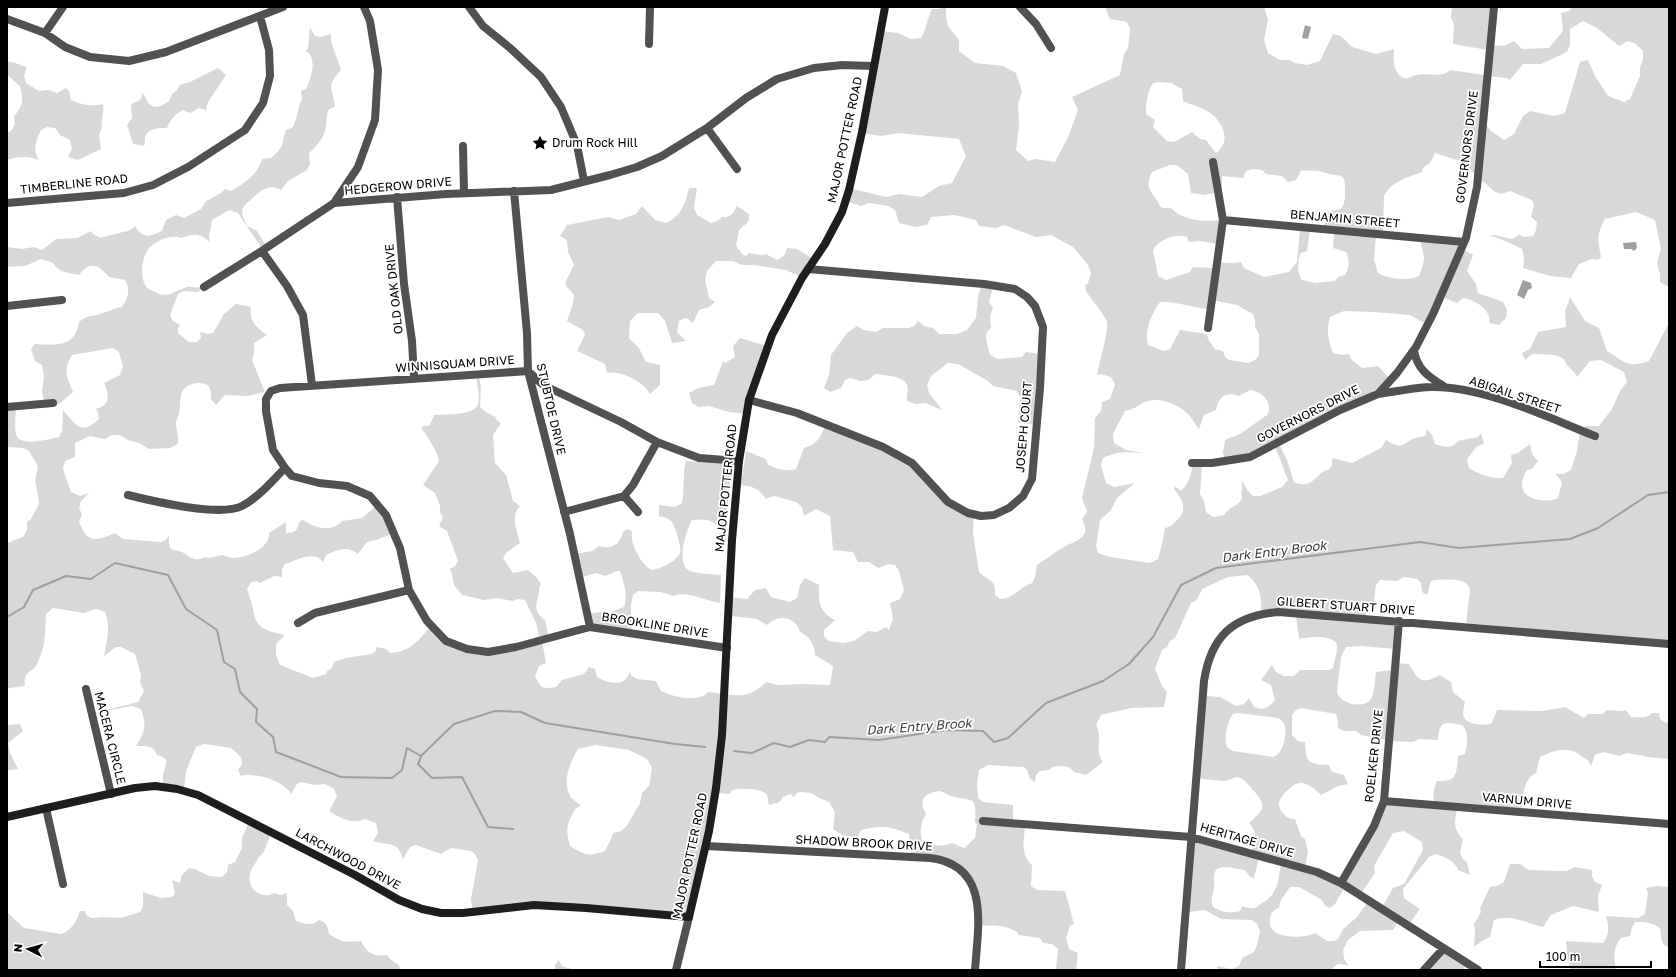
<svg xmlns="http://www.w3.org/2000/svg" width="1676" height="977" viewBox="0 0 1676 977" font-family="'Golos Text',sans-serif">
<rect width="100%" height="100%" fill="#fff"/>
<!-- green -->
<path fill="#d8d8d8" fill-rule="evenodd" d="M943 7H946V17L948 26 959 40V51L975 63 1003 66 1016 73 1022 91 1018 105 1019 127 1016 150 1028 161 1036 159 1055 162 1069 135 1078 110 1072 97 1120 75 1124 54 1128 48 1130 29 1127 22 1110 19 1105 7H1264L1268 20 1264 40 1268 53 1280 60H1290L1295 63 1307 65 1320 61 1333 34 1341 36 1352 47 1376 54 1394 49C1393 58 1393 74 1404 78 1409 79 1412 76 1416 75 1427 72 1442 79 1450 70L1484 75 1488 50 1453 44 1454 24 1451 18 1452 7H1493L1490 45 1504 46 1514 41 1522 49 1549 48 1563 31 1561 13 1569 11 1572 7H1669V287L1660 282V275L1657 262 1661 249 1655 220 1636 212 1605 219C1596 235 1598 240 1601 257L1598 260 1592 259 1579 264 1571 278 1550 276 1523 268 1524 258 1522 249C1512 243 1501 240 1490 235H1495L1512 239 1519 235 1525 237 1533 236 1536 230 1537 222 1531 217 1534 205 1532 200 1510 191 1501 194 1495 192 1460 161 1435 153 1430 163 1424 167 1422 172C1408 177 1391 182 1384 196L1383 234 1376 235 1374 260 1378 273C1388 279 1408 281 1419 276 1421 270 1424 264 1424 257 1423 250 1420 245 1421 238L1462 242V249L1473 255 1467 271 1476 284 1478 293 1503 302 1507 310 1506 318 1499 325 1489 323C1493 311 1474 299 1463 298L1457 303 1440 296 1426 324 1410 315 1374 312 1344 311 1330 317C1326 329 1328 341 1333 353L1342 355 1349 354 1352 360 1362 368 1378 366 1391 380 1379 393 1279 444 1287 460 1294 482C1306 487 1312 483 1320 474 1327 467 1333 473 1332 458L1352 463 1381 448 1386 440C1396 446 1400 448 1409 441 1413 438 1420 437 1425 436L1427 429 1432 435 1435 444C1444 447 1452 449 1458 441L1478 437 1481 433 1484 444 1477 446 1467 459 1469 468C1479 474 1490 479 1503 478L1512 463 1511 455 1518 453 1530 444 1532 454 1538 461 1532 469 1527 470C1518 485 1521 497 1539 500 1547 501 1551 501 1558 498L1562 483 1560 479 1555 474H1563L1571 470 1577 451 1580 430 1586 426H1599L1612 409 1620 391 1627 382 1624 372 1601 360 1590 361 1577 377C1574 370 1571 370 1567 365 1566 364 1565 361 1564 359 1556 353 1541 355 1532 354L1525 360 1522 353 1530 349 1538 332 1566 327 1565 312 1570 297 1585 321 1599 328 1607 351C1627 363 1626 368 1649 361L1669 323V644L1466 623 1470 590C1469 587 1468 584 1464 582 1457 579 1439 579 1431 581L1427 595 1422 592 1421 583 1417 579 1404 577 1397 581 1380 580 1376 585 1374 601 1367 606 1365 620 1398 624 1395 649 1361 646 1346 647 1341 657 1337 692C1340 705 1367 710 1372 697 1375 690 1375 679 1376 672L1393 670 1395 663 1409 664C1419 681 1421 685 1440 675L1451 682 1453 692 1465 702C1462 715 1461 721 1476 724 1482 725 1486 725 1492 723L1497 710 1542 711 1565 707 1584 718 1588 714H1603L1607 710 1622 711 1626 710 1631 717C1639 717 1647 719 1652 713H1659L1660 719 1664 722 1669 723V759L1647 757 1645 756 1626 753 1620 756 1603 752 1595 755 1591 766 1588 760C1583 758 1581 756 1577 753 1565 746 1550 752 1540 757L1536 773C1522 779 1523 800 1521 813L1458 807C1454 821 1453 829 1463 839L1460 853 1463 859 1467 862 1470 875 1458 870C1455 861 1445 857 1436 854L1429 857 1403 889 1404 898 1420 909 1408 926 1398 922 1393 930 1360 931 1348 940 1343 950 1344 959 1349 966C1340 963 1337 963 1331 970H1220L1217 968V966L1232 969 1239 966 1242 958 1254 952 1257 945 1260 931 1257 924 1252 920 1221 919 1205 910 1189 912 1193 841 1251 853C1255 840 1259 835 1249 823 1263 810 1268 807 1254 791 1250 787 1246 780 1240 778 1235 776 1233 779 1229 780 1223 782 1205 779 1198 778L1206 696 1220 697 1236 706 1244 704 1249 698 1254 707C1265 711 1268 708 1275 700L1271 685 1261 680 1272 665 1276 672 1284 676H1294L1300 670H1329L1333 668C1334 661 1338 652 1337 645 1334 634 1307 637 1299 639L1296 616 1261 615C1262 599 1261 585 1247 575L1228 577 1202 589 1197 600 1191 603 1175 638 1170 641 1167 647 1162 650 1155 669C1160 679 1159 683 1167 692L1164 707 1131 708 1101 715 1096 725C1103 736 1094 751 1103 762L1086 775 1074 772 1069 767 1061 766 1052 767 1049 770 1040 771 1036 775 1035 782 1030 779 1027 770 1024 767 988 765 979 770 977 784 978 798 983 802 1013 805V824L1025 826C1024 841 1020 855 1032 865L1031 886 1037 890 1065 891 1074 924 1070 926 1066 938 1069 949 1078 953 1076 970H1056L1058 949 1052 944 1043 943 1040 938 1019 935C1013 925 990 925 980 926L972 881 946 863 910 859 911 846 910 843 909 834C890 826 881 825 861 830L858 837 844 836 833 829 835 812 829 802 819 798 811 793 801 792 797 793 794 797 790 794 783 797 780 802 769 805C768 802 768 797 767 795 762 788 739 788 732 790L730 794 716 793 689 914 534 905 473 911 471 899 478 860 475 854 471 851 451 848 441 854 416 845 410 847 403 859C398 840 388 846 373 841L378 833 376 823 365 819C352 825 340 818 329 811L337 796 334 789 325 784 315 785 301 782 297 784 291 794C284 781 254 772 241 776L238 770 242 764 241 757 231 748 204 744 196 747 186 771 184 791 163 788C163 784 163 779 163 775 165 765 172 759 157 755 154 745 145 746 136 746 145 731 147 726 141 709L132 706 94 713 138 702 144 691 140 682 141 675 135 654 121 647H116L104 656C107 641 111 626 105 612L96 609 84 613 53 608 46 614C45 627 46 641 41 654 40 657 38 663 36 666 29 674 23 672 25 686L9 688 7 690V543L23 537 27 530V522L31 519 39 504 38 494 35 481 38 466 29 451 23 448 7 447V407L16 408C16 416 14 426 16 434 19 448 49 439 59 437L62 431 63 410C76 425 81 436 99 419L98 413 96 409C111 405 109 395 104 383L120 375 123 366 119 352 113 348 72 355C62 373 67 375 73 392L59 404 44 403 42 390 44 377 42 365 35 361 31 349 35 344C56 345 75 348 79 322 89 315 86 317 97 315 105 313 113 308 122 307 128 297 131 291 125 280L109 277C99 265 90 260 79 275 69 273 59 273 53 263L41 259 25 266 7 267V247L22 249 34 247 42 250 56 239 77 238 91 231 93 234 101 238C110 234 132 232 135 226 143 239 149 237 162 231L166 220 176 215 184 218 201 209 206 201 221 193 225 189 231 191C245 183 258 174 262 159L271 158C275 154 282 149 283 142 284 137 284 135 286 130L293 127C298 117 297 108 302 99L301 91 306 89C311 78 318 59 306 51L308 48 310 27 315 36 321 37 331 34V41L341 70C325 88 333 86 335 107L329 109C326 114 327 120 326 126 324 138 318 145 309 153L310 164 307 170 288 181 281 190C266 181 255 197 244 206L242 210 243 217 247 226 257 231 267 247 263 250 238 213 229 210 212 220 209 236 210 242C200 233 194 233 181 238 172 234 157 240 150 247 141 257 139 278 147 288 148 288 152 291 153 291 168 300 173 291 187 287 191 286 198 288 202 288L198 292 184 291 178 294 170 315 173 321 180 325 178 328V333L189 342H197L201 338 200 332 208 334 213 333 224 314 236 304 251 307C249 320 256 328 267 335L254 343V353L252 360 265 392 248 396 225 395 216 405 211 399V392L208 385C203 383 196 382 190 385 177 390 182 403 179 414 178 418 175 422 176 426 177 433 179 436 178 444L170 448 149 449 139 443 128 440 120 435H112L105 439 90 436 75 443V457L65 461 63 469 71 492 80 496 89 493 81 501 79 508 82 514 79 522C88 544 96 541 115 533L123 539 161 542 166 540 169 536V544L171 549C175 550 180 551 184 553 191 558 196 562 205 557 211 560 216 555 223 555 227 556 230 558 235 558 248 557 270 548 269 533L286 522V533C295 533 298 530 299 522L303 520C314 528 332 533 342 521L362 518 376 506 380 509 392 534 376 540 367 542 358 554C347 545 338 550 326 555L323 562C314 550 297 560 285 564L282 569V577L274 576 260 583 257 581 251 582 247 589C259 619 247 628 285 635L276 644V655L280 665 313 678 326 674 327 671 332 668 334 662 346 658 371 654 375 652 377 647 386 649 391 653C411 651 418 641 430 627L444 640 489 652 540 640 536 623 525 600 517 599 513 601 497 598 484 600 462 595 454 585 452 574 450 569 455 566 458 561 447 531 439 526 443 517 440 512V506L435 493 423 485 439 461C437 450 427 437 421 427L430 425 434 415C445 414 474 416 478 404 480 395 477 384 476 375L479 376 481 388 480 407 486 412 497 418 495 419 501 423 493 435 495 463 506 475 513 501 520 506C510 516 517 530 520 543L507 552 503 558 513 573 528 570 536 577 541 584C538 588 540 592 538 597 535 607 535 613 545 620L549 638 542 641 546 663 539 666 535 676C541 689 543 689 556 687L562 680 584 674 589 667 595 669 597 677C604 681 617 686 625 680 627 678 629 674 630 671L631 675 637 679 656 681 661 691C667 693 673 696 679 697 687 699 704 699 708 692 732 694 746 702 766 682L778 685 801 684 830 685 833 666 815 655C814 643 810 637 800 632 795 616 778 614 767 625L757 619 731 616 732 597 747 599 755 590 766 588 771 597 790 602 797 598 800 585 805 578 819 585C819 603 818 611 835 620L824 630V636L829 641 843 643 854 641 868 631 877 632 886 627 889 630 893 619 890 603 900 599 904 590 899 571 895 565 889 564 878 568 869 562H858L853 552 833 550 830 516 816 509 804 516 802 507 796 502 774 496 766 499C758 488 755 487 741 485L746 451 766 459 768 465C777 469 788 472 796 469L804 448C819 443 819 438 826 425L908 461 945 501 974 515 973 533 979 572C989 582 996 578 995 595L1000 599C1013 599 1020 587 1032 583L1035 577 1037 565C1046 559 1055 552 1064 547 1077 540 1092 538 1082 519L1087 512 1082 498 1094 448 1095 418 1101 411 1102 402 1110 399 1115 384 1111 377 1101 374 1097 375C1099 365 1109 329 1107 322 1105 315 1090 298 1086 291L1085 286 1088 283 1091 273 1088 265 1073 247 1051 235 1036 237 1004 225 996 228 979 226 976 220 954 215 931 217 927 225 915 227 899 223 895 210 888 206 869 203 861 206 846 201 849 188 886 197 899 194 922 197 939 186 952 183 966 156 959 139 899 133 881 136 861 133 881 31 898 33 911 39 921 38C927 29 927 18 932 9H939ZM1583 21 1597 28 1619 46 1628 41 1636 44 1643 51V59L1640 67V76L1630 99 1624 102 1608 96 1595 76 1588 60 1580 62 1565 113 1554 116 1530 111 1523 116 1514 134 1504 140 1491 131 1481 119 1485 76 1507 78 1510 80 1523 64H1541L1567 52 1570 45V29ZM1158 82 1171 83 1182 89 1183 101C1192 105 1204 108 1212 114 1224 125 1231 142 1216 153L1206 140 1200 139 1192 132 1174 142 1167 141 1153 127 1155 120 1146 114C1146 103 1147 92 1153 83ZM1170 165H1177L1188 174 1191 193 1205 195 1222 191V176L1243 178 1246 171 1253 169 1262 170 1266 174 1282 176 1288 182 1296 180 1301 171C1311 170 1317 170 1326 173 1339 178 1346 170 1345 191 1345 199 1345 203 1341 209L1325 212 1324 228 1334 231 1333 248 1346 252C1350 260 1349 268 1345 275L1338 277 1335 281 1315 283 1302 280C1297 272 1297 262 1301 253L1307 251 1310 230 1300 229 1297 262 1289 272 1264 277 1244 268 1241 262 1233 263 1216 262 1214 268 1193 267 1190 272 1166 280 1158 276 1153 250C1159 240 1175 233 1187 237L1189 242 1200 241 1219 244 1222 220C1205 222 1183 221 1171 208 1158 209 1162 207 1156 199 1148 188 1146 185 1152 172ZM1212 300 1237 305 1253 314 1255 320V327L1259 334V355L1255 360 1248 363 1229 360 1225 357 1223 351 1215 349 1208 339 1207 334 1180 330 1170 349 1164 351 1148 345C1144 331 1152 313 1160 302 1177 301 1193 308 1210 309ZM1250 390C1262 391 1274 404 1267 415L1240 434 1225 440 1223 452 1225 461 1252 456 1275 448C1281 458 1283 469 1288 480L1282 487 1260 496H1253L1248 491 1242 481V491H1241L1242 499C1236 508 1231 505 1224 515L1213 517 1206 512 1204 501 1200 494 1202 465 1193 463C1191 474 1190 482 1181 491L1175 486 1174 489C1184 501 1188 511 1175 522 1172 525 1170 527 1165 528L1162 544 1158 559 1150 563 1110 557 1098 553 1096 546 1100 520 1111 510 1117 498 1135 483 1114 487 1106 483 1101 465 1103 458C1117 451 1129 452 1144 453L1126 450 1114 443 1113 434 1125 411C1136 409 1136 406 1145 402 1159 396 1178 404 1188 414 1192 418 1195 424 1199 429L1204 415 1216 410C1218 397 1226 391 1239 396ZM1301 708 1336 714 1338 721V728L1344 731H1356L1361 735 1392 741 1413 742 1419 739 1438 740C1439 720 1445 722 1462 725 1470 733 1467 744 1465 754L1458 756C1456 774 1458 782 1437 781L1434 789 1433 805 1382 804 1340 883 1305 868 1308 851 1305 839 1301 836 1295 819C1288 820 1279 812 1279 804 1279 797 1293 783 1300 783 1307 782 1316 790 1321 795L1338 786 1348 784 1344 775 1332 772 1329 765C1309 764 1306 764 1305 742L1298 741 1292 735V715L1296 710ZM1238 713 1278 718C1281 720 1284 722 1285 726 1287 734 1283 755 1273 757L1233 751 1227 747C1224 737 1227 722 1233 714ZM595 745 629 750 647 759 652 768 649 786 642 793 640 803 626 827 621 831 613 833 611 839 605 851C587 857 586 855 570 846 565 829 567 823 576 808L581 806C578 802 572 800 570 796 562 780 570 763 578 749ZM939 791C944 792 947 795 951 796 973 802 977 794 975 822L977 824 975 838 964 848 952 843C942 847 933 846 923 842 919 832 920 824 926 814 918 799 924 794 939 791ZM1404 831 1422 842 1423 850 1404 884 1393 888 1381 909 1367 903 1357 917 1343 929 1338 939 1334 941H1327L1315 933C1303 939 1266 940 1270 919 1271 913 1273 910 1279 908L1281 900 1290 887H1299L1322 900 1325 906 1330 908 1335 904 1345 887 1360 895 1375 873 1374 866 1393 833ZM1259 857 1281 863C1279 879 1277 896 1262 903 1260 904 1259 906 1257 907 1253 910 1246 907 1242 906L1240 911C1230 914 1221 912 1213 907 1210 899 1213 896 1214 888 1215 884 1213 880 1214 875 1215 862 1236 869 1245 870L1250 877 1254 878Z
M7 62C15 61 19 66 27 67L24 75 26 83 39 91 49 90 57 93 66 88 69 91 71 100C81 105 93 107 103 104 105 112 100 120 102 128L99 135 101 149 78 160 68 157 72 149 70 140 60 135 55 128 47 127 41 130C36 141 32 150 39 160 30 156 16 156 7 160V133L12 130 15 123 14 117C23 104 24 102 20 86 15 83 11 77 7 75Z
M218 68 226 75 208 102 206 110 199 108 190 113 183 110C175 114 170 120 167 128 159 128 146 128 145 139 145 141 145 143 144 146L133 144 127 125 132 118 131 104 140 100 143 93 149 104 154 107 161 106 169 101 172 94 177 90 180 85 190 82Z
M689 188H697L694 208 697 215 711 223 719 220 722 217C731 218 733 213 737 206L749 214C750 224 744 225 739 230L736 246 743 255 746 256 749 253 762 255 766 254 777 260 784 256 787 248 797 249 813 259 801 277 786 270 754 265H742L733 261H716L707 271 705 280 709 298 715 302 709 307 699 310 693 323 688 319 685 318 679 321 677 332 686 341 672 343 665 321 658 313H638L630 321 629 338 639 348 646 362 660 365V385L650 394C644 382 621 370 607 373L605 364 577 351 585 335 583 330 567 321C570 312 574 304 574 295L567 287 565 283 574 265 568 252 567 240 560 236 567 225 608 217 619 220 636 214 642 206 655 220 666 223C681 216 685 205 689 188Z
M982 285 993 287 989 302 993 308 990 317 991 328 987 332 986 339 990 355 998 359 1022 357 1026 352 1041 354 1036 425 1018 422 1020 397 1017 391 993 386 988 381 958 364 948 363 931 376 927 385 929 393 940 407 941 410 926 403 916 404 907 401C906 396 909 390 907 385 904 376 883 375 875 374L869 380 861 381 850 378 845 380 841 388 830 392 824 388 829 375 831 355 847 333 857 326 864 330 876 332 883 328H909L914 326 918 321 924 326 933 328 939 334H957L967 330 976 318 978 296Z
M740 338 767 346 746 414 729 412 709 406 698 407 692 403 689 393 698 388 714 385 723 361 725 363 735 357 733 346Z
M686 461 723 464 729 466 731 470 725 528 719 527C711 519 704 519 692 520 686 531 675 564 690 571 699 574 712 574 721 575L720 603C706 601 686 590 673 596L661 592 638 591 633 595 631 605V614L633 620 631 634 590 628 588 614 599 612 608 613 624 607C628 595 624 583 620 571H617L605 576 596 573 579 578 575 554 592 551 599 546C612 550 620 544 623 532L627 529 632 531C630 545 640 562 651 570 660 569 676 562 680 553 682 548 675 525 671 521 668 518 663 517 659 516V505L675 507 682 503C685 489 682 474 686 461Z
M20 724 23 731 8 743 10 753 18 769 9 770 7 772V725Z
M249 822 271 833 264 852C260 855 258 858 256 862 252 868 248 874 250 882 252 893 266 899 274 893L281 895 287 893V905L293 911 296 921C304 923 312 927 319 920 326 922 328 926 329 934 343 943 345 942 361 941 367 953 373 957 387 955L391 960 399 965 400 970H7V912L24 928 61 934C71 931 77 921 80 911H85L86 915 91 918 104 917 121 918 140 912 143 907V892L161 898 172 897 175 893 172 880 180 883 182 875 189 868 195 869 209 876 222 877 227 872 228 865 235 862 242 848V838Z
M1510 864H1520L1529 870 1566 871 1575 867 1592 870V876L1595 882 1602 885 1598 896 1599 912 1573 906 1551 915 1543 927C1528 924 1510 913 1494 920L1490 937 1482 941 1474 947 1475 930 1474 924 1481 912 1480 908 1490 887 1497 886 1504 882Z
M1657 886 1669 887V948C1659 943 1662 937 1660 928 1651 922 1645 922 1635 922L1632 927 1630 936 1621 938C1614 946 1613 958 1616 968L1614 970H1571L1567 954 1566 941 1603 943C1610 934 1609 927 1606 916L1638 918 1645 914 1648 893 1646 888Z
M1444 952 1465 965 1463 970H1429Z
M559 960 562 966 574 970H555V965Z"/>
<!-- water -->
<path fill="#9f9f9f" d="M1305 25 1311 27 1308 39 1302 38Z
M1636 242 1637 248 1634 251 1631 249H1624L1623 243Z
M1523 280 1531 283 1532 288 1528 290 1524 299 1517 295Z"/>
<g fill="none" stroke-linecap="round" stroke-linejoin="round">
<!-- stream -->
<path stroke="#9f9f9f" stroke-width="2" d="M7 617 24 607 33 590 66 576 91 579 115 563 168 575 186 609 217 630 224 662 235 669 240 692 257 709 256 722 273 737 276 752 341 777 392 778 402 770 407 748 421 756 454 724 495 711 521 712 545 723 675 744 705 747
M734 751 752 753 774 743 790 747 809 740 825 742 829 737 879 740 946 730 983 731 994 742 1008 738 1046 703 1103 681 1129 664 1153 637 1181 585 1216 568 1420 542 1459 548 1570 539 1598 528 1648 495 1669 492
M421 757 418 764 432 778 462 777 488 827 513 829"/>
<!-- street -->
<path stroke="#515151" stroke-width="8" d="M469 7 483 26 510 48 541 77 561 107 577 145 584 181
M1020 7 1036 24 1051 48
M7 19 45 33 65 47 90 57 129 61 166 52 283 7
M45 33 63 7
M649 44 650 7
M707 128 737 169
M463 146 464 193
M514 191 527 333 528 371 570 534 590 627
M397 197 404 284 412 341 414 378
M7 203 124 193 153 185 188 167 245 130 263 103 270 76 269 50 260 16
M334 203 446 194 551 190 610 175 637 167 662 156 707 128 746 98 777 79 814 68 842 65 873 66
M1223 220 1464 242
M262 251 287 286 303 315 312 385
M204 287 257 254 334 203 358 167 375 120 378 70 370 21 364 7
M7 306 62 300
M1208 328 1223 220 1213 162
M1414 350C1417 370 1429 377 1445 387
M1378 394C1395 392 1416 387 1432 387 1483 386 1549 418 1595 436
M749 400 797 413 883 447 912 463 948 502 968 513 981 516 994 515 1009 508 1023 496 1032 479 1040 388 1043 327 1035 306 1027 297 1015 289 984 284 808 269
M7 407 53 403
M1192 463H1212L1250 457 1340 410 1378 394 1397 373 1416 347 1433 314 1466 238 1477 187 1494 7
M128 495C152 501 220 517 242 506 259 497 271 482 285 468
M624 496 638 512
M564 512 624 496 633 485 657 442
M298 623 315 613 409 590
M727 648 590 627 516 647 488 652 467 649 446 641 427 621 409 590 400 548 386 515 370 496 347 486 319 483 292 476 285 468 273 450 266 411V399L271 391 280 388 528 371 543 385 621 422 657 442 699 458 739 461
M86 689 111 794
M1384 801 1669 824
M46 808 63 884
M983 821 1191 837 1317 872 1341 883 1478 970
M706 846 930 858C991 865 978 926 975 970
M1341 883 1374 826 1384 801 1399 621
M676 970 689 917
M1181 970 1204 681C1211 637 1232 616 1278 612L1669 644
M1424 970 1443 949"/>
<!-- secondary -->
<path stroke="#1e1e1e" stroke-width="8" d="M7 817 135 788 155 786 177 789 198 795 355 875 399 900 422 909 441 913H463L534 905 586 908 689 917 709 831 716 788 722 735 732 540 739 461 749 400 772 335 802 278 825 244 842 212 849 190 862 132 885 7"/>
</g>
<!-- icons -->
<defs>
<symbol id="sight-bare" viewBox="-9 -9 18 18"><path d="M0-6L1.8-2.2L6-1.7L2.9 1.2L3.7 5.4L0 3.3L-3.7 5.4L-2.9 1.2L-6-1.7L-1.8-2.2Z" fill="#000" stroke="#fff" stroke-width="2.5" paint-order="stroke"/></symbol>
</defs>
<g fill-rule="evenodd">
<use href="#sight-bare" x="529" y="132" width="22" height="22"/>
</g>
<g text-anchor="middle" stroke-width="3.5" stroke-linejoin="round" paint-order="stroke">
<!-- street labels -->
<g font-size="12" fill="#000" stroke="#fff">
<text transform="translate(845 140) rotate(-78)" y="4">MAJOR POTTER ROAD</text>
<text transform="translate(1467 147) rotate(-83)" y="4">GOVERNORS DRIVE</text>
<text transform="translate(74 184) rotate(-6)" y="4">TIMBERLINE ROAD</text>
<text transform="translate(398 186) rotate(-5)" y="4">HEDGEROW DRIVE</text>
<text transform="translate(1345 219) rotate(5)" y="4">BENJAMIN STREET</text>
<text transform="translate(394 289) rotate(-96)" y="4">OLD OAK DRIVE</text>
<text transform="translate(455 364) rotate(-4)" y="4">WINNISQUAM DRIVE</text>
<text transform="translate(1515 395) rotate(18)" y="4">ABIGAIL STREET</text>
<text transform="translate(551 409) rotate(77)" y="4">STUBTOE DRIVE</text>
<text transform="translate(1308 414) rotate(-27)" y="4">GOVERNORS DRIVE</text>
<text transform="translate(1024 427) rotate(-85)" y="4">JOSEPH COURT</text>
<text transform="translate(726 488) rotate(-84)" y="4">MAJOR POTTER ROAD</text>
<text transform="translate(1346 606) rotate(4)" y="4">GILBERT STUART DRIVE</text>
<text transform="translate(655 625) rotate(9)" y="4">BROOKLINE DRIVE</text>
<text transform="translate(110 738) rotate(76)" y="4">MACERA CIRCLE</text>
<text transform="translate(1374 756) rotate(-84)" y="4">ROELKER DRIVE</text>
<text transform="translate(1527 801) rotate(5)" y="4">VARNUM DRIVE</text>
<text transform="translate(1247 840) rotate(16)" y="4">HERITAGE DRIVE</text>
<text transform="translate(864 843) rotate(3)" y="4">SHADOW BROOK DRIVE</text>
<text transform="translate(690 856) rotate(-78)" y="4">MAJOR POTTER ROAD</text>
<text transform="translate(348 859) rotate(28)" y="4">LARCHWOOD DRIVE</text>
</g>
<!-- poi labels -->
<g font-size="12" fill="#000" stroke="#fff" text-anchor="start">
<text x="552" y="147">Drum Rock Hill</text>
</g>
<!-- water labels -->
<g font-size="13" font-style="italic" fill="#404040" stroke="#fff">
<text transform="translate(1274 551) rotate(-7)" y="5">Dark Entry Brook</text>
<text transform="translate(919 726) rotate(-4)" y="5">Dark Entry Brook</text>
</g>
</g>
<!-- border -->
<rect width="1676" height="977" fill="none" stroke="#000000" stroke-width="16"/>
<!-- north arrow -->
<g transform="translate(28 949) rotate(276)" stroke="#ffffff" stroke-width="3" paint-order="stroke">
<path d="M0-3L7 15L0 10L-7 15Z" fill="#000000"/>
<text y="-6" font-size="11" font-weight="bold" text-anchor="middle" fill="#000000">N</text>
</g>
<!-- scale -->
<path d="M1540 961v6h111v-6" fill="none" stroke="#000000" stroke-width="2"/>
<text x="1546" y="961" font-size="12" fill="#000000" stroke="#ffffff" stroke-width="3" paint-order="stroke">100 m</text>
</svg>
